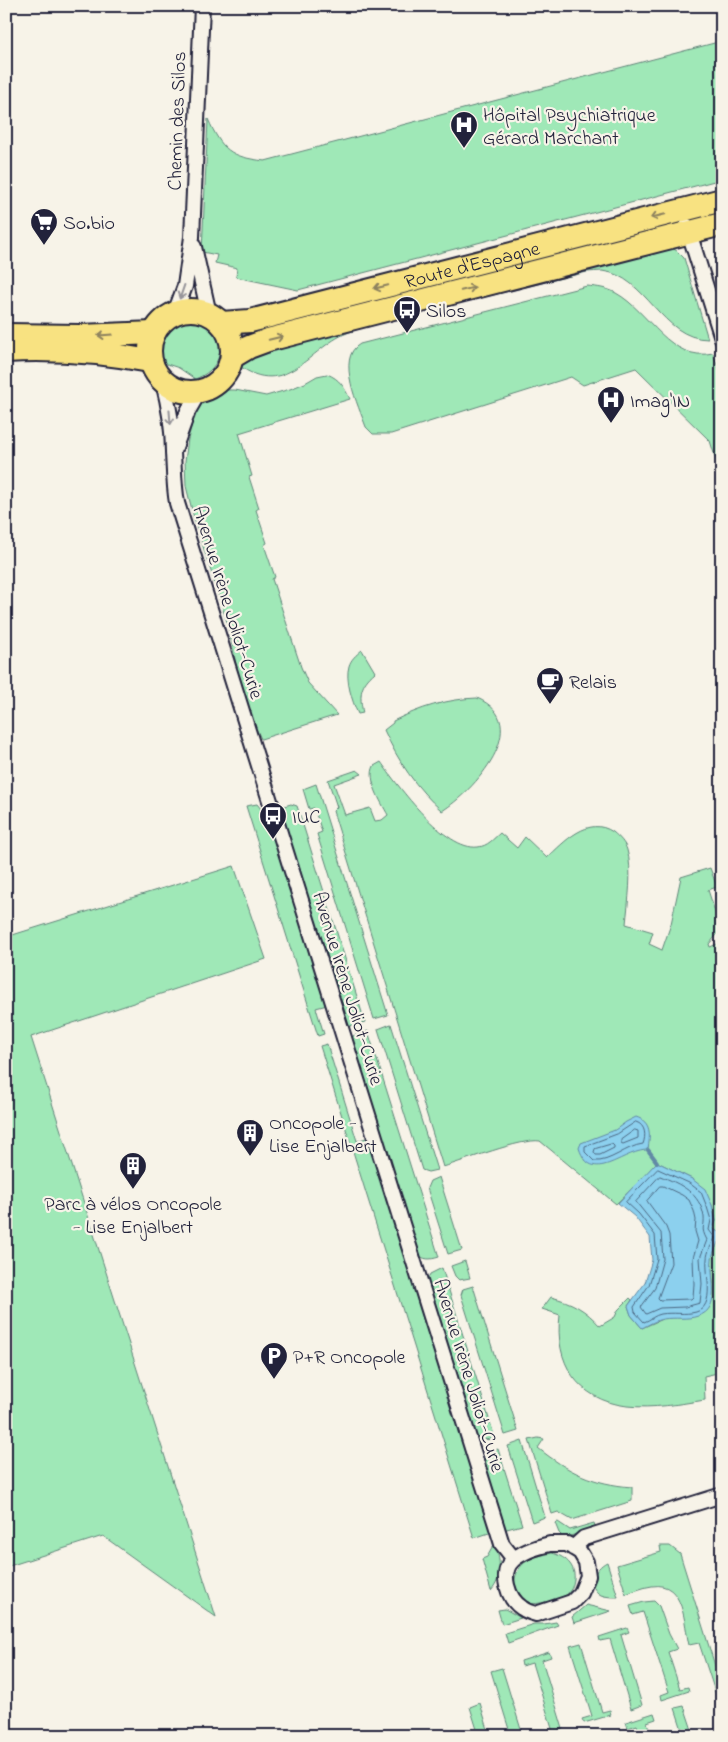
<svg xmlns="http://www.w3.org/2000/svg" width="728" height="1742" viewBox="0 0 728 1742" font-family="'Indie Flower',sans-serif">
<rect width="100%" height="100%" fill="#f7f3e8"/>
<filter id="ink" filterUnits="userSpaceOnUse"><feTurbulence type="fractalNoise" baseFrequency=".02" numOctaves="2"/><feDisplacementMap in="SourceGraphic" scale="10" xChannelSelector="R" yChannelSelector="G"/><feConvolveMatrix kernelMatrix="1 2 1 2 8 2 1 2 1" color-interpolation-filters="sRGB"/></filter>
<g filter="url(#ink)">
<!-- green -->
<path fill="#9fe8b7" stroke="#608579" d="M722 41V179L298 290 236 277 237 268 215 263 217 255 202 252 208 119C222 150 230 157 265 161Z
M669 246 677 251 684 258 708 339C661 339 647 276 602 271 597 271 592 272 587 272 536 284 486 297 436 309 406 316 376 322 347 333 309 348 286 400 238 365L248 355Z
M587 286C597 287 607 288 616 293 649 311 670 363 713 353L722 380V478L710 441 636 368 583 385 571 377 391 434H373L366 427C359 407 335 358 360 344Z
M189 318C227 324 231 366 195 379L179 368 161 362C154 337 164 322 189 318Z
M327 374C340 379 344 387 350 399L239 433 252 476 249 477 259 508 256 510 267 543 264 545 275 577 272 579 301 667 308 683 337 715 261 739 250 715 240 684 228 625 194 518 186 486 185 461 188 439 196 409 202 400 212 393 221 390H235L266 396 290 389 305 383 317 376Z
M362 650 375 672C360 685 359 694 363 713L358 714C352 701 345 679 349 666 351 659 356 655 362 650Z
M477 698C536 723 473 792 442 811 416 788 398 761 384 730L393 723V721C420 708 446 699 477 698Z
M381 762C398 786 445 851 478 847 488 846 493 839 500 833L517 848 525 837 547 858C564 842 588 815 613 832 619 837 625 843 627 850 633 869 628 903 626 924L653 932 649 944 662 950 671 924 681 877 710 868 717 887 708 890 721 930 709 944 710 947 722 942V1234L713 1229 716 1221 712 1205 692 1179 657 1162 642 1179 616 1204 540 1141C522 1138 464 1161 443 1167L333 811 337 807 328 780 357 770 362 774 334 784 345 815 370 808 375 821 382 820 388 815C381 802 367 780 374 766Z
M316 784 388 1015 374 1019 317 834 322 832 314 808 309 809 303 789Z
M257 804 266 815 283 863 327 1005 316 1008 324 1034 318 1036 246 806Z
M291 804 297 806 298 809 365 1022 346 1027 284 825 281 807Z
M234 866 266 959 31 1037 216 1617 103 1536 6 1567V937Z
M391 1024 437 1170 428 1172 422 1170 378 1029Z
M368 1031 439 1257C430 1260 424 1260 417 1254L350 1037Z
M327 1044 357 1141 369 1137 492 1532 474 1538 320 1046Z
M439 1177 462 1250 448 1254 427 1188 430 1181Z
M722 1240V1372L704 1376 705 1400C680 1404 653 1409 627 1406 577 1400 554 1362 560 1315L542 1309 551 1297C572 1302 586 1310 600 1326L615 1317 618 1310 630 1298 632 1300 628 1306 631 1315 642 1328 662 1319 713 1284 711 1260 718 1242Z
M465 1261 470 1278 459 1280 455 1276 451 1266Z
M442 1268 495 1438C487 1440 482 1441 474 1436L426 1283 430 1274Z
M473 1286 518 1431 505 1435 461 1295 463 1289Z
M538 1438 544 1439 538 1448C568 1472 593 1484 632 1487V1501L572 1520 558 1512 552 1514 529 1440Z
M522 1441 545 1517 532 1522 508 1446Z
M498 1449 522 1525 503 1530 483 1461 490 1452Z
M558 1522 570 1530 594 1523 596 1528 564 1538 559 1533 555 1523Z
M495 1543C500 1558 503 1578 491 1591L482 1559 487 1557Z
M660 1546H670L680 1554 722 1688V1713L699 1643 689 1645C684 1625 685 1581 652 1586 644 1587 634 1591 626 1594L617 1565 661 1552Z
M552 1553C567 1557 578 1568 573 1584 572 1588 569 1594 564 1596 559 1599 552 1601 546 1602 540 1603 533 1605 527 1602 509 1595 512 1570 527 1561 535 1556 543 1555 552 1553Z
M607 1562 618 1597C612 1597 606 1597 601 1595 586 1587 594 1568 607 1562Z
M654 1601 659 1606 669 1634 677 1649 668 1652 680 1689 688 1687 689 1691 662 1700 661 1695 669 1692 643 1612 633 1615 630 1606 644 1602Z
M586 1605 611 1611 574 1623 572 1617Z
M505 1609 521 1618 502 1624 498 1610Z
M556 1622 558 1625 508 1643 505 1633 534 1624H544Z
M627 1628 629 1632 621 1635 642 1705 631 1709 610 1639 600 1641 599 1637Z
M581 1643 602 1712 610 1710 611 1715 584 1723 582 1719 592 1716 570 1646Z
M549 1652 551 1657 542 1660 563 1729 553 1732 532 1663 522 1666 521 1661Z
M502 1668 523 1736H511L491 1671Z
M480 1703 490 1736H479L470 1707Z
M684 1706 694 1736H684L675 1708Z
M654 1713 656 1719 647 1722 651 1736H640L637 1725 628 1728 626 1722Z"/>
<!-- water -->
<path fill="#8cd0ee" stroke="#628aa6" d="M636 1117C652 1122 650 1135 648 1150 622 1150 592 1187 579 1148L581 1143 615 1130 626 1122Z
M657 1162 692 1179 705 1189 712 1205 716 1221 713 1229 722 1234V1240L718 1242C716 1248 712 1254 712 1260 710 1278 722 1309 698 1316 687 1320 675 1317 663 1319 656 1320 648 1325 642 1328L631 1315 628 1306 645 1283 652 1260 650 1237 635 1217 618 1203Z"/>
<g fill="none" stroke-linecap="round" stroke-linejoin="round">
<!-- shore -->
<path stroke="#4c6883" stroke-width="1" d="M636 1122C646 1125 646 1136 643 1144 626 1146 610 1163 594 1161L585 1152V1146L617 1134Z
M635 1130 638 1131V1138L623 1144 621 1143V1140Z
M612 1144 614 1146V1148L600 1155H596L594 1152 595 1149Z
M658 1169 689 1183 701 1192 707 1207 711 1220 709 1230 715 1238C712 1244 707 1252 707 1259 705 1274 716 1306 696 1312 685 1315 673 1312 661 1314 655 1315 650 1320 644 1322L635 1312 634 1307 649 1285 657 1259 655 1235 639 1214 626 1202Z
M660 1176C681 1184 700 1193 704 1217 705 1228 700 1227 707 1240L700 1258 702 1284 700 1303 685 1307 660 1308 646 1314 641 1307 655 1288 663 1259 661 1233 636 1202Z
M660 1186H663L682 1195 689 1200 694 1211 696 1220 695 1231 698 1241 693 1258 694 1284 693 1297 691 1299 660 1300 658 1298 671 1263 669 1235 666 1227 647 1201Z"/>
<!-- stream -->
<path stroke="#628aa6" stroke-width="4" d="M648 1150 657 1162"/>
<defs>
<path id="minor" d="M687 226 722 338
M194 247 209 314
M175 313 185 286 192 237 202 6
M163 382C169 405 173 428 173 452 174 470 174 486 177 503L502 1544 514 1559
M175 447 188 411 199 392
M550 1544H567L580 1552 586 1562 588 1576 581 1593 572 1602 536 1614C532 1613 526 1611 522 1608 508 1599 499 1573 513 1560 523 1551 537 1547 550 1544Z
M573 1548 584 1538 722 1495"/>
<g id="primary">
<circle cx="191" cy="351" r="41"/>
<path id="s1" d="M221 323 250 321 722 200"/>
<path d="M6 335 80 336 154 333"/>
<path d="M6 351C56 348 101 352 150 361"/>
<path d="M232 357 249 347 268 340 722 224"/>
</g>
</defs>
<!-- minor casing -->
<use href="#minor" stroke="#22223b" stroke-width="18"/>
<!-- primary casing -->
<use href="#primary" stroke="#22223b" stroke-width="26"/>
<!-- minor -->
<use href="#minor" stroke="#f7f3e8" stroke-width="14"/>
<!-- primary -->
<use href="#primary" stroke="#f8e281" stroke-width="22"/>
</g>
<!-- one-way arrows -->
<defs><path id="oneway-shaft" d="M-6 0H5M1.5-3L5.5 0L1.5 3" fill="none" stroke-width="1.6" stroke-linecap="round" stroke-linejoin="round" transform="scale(1.25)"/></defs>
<g stroke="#8d825e">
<use href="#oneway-shaft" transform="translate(658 216) rotate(166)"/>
<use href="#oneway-shaft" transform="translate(381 287) rotate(166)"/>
<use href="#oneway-shaft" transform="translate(468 289) rotate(-14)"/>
<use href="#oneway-shaft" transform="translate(105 335) rotate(176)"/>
<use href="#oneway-shaft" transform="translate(276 338) rotate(-14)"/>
</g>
<g stroke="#97959a">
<use href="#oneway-shaft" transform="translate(182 292) rotate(109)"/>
<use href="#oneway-shaft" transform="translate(170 417) rotate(85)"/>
</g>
</g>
<!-- icons -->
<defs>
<symbol id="hospital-pin" viewBox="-11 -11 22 30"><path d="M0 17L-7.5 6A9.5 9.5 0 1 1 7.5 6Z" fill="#22223b" stroke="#f7f3e8"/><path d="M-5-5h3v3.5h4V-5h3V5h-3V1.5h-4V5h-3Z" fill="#fff"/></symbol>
<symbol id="supermarket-pin" viewBox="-11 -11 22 30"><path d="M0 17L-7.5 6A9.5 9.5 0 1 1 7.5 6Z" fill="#22223b" stroke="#f7f3e8"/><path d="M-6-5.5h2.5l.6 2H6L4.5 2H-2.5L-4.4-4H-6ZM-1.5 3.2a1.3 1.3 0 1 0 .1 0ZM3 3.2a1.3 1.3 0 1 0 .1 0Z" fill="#fff"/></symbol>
<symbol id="bus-pin" viewBox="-11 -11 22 30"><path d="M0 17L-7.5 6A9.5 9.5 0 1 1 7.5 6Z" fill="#22223b" stroke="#f7f3e8"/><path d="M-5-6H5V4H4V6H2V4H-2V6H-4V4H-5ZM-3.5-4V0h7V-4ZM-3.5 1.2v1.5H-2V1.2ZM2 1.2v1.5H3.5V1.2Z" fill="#fff"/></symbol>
<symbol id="cafe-pin" viewBox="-11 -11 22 30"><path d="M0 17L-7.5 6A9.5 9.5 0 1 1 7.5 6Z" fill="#22223b" stroke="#f7f3e8"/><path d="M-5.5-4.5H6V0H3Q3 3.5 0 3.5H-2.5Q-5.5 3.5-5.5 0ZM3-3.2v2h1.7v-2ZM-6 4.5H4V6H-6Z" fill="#fff"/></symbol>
<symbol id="building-pin" viewBox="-11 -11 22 30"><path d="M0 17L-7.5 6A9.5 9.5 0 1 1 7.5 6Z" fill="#22223b" stroke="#f7f3e8"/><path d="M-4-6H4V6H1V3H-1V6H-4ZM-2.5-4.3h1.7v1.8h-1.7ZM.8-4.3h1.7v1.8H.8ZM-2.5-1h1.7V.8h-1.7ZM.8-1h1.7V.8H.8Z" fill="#fff"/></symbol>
<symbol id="parking-pin" viewBox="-11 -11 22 30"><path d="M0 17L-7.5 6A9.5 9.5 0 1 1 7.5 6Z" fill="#22223b" stroke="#f7f3e8"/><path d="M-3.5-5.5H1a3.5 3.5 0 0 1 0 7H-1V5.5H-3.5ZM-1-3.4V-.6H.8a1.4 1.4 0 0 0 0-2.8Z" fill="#fff"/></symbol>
</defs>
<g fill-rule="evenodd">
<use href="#hospital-pin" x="448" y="109" width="32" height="43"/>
<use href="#supermarket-pin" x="28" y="206" width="32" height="43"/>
<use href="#bus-pin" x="391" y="294" width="32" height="43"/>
<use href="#hospital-pin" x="595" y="384" width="32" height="43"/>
<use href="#cafe-pin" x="534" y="665" width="32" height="43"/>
<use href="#bus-pin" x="257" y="800" width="32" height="43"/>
<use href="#building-pin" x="234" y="1117" width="32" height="43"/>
<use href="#building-pin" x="117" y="1150" width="32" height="43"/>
<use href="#parking-pin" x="258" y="1340" width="32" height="43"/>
</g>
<g text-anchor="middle" stroke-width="4.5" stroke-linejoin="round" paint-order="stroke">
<!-- poi labels -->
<g font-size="20" fill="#22223b" stroke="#f7f3e8" text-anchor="start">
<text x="483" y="121">Hôpital Psychiatrique<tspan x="483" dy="23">Gérard Marchant</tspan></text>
<text x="63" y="229">So.bio</text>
<text x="426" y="317">Silos</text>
<text x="630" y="407">Imag'IN</text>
<text x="569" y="688">Relais</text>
<text x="292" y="823">IUC</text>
<text x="269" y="1129">Oncopole -<tspan x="269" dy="23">Lise Enjalbert</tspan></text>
<text x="133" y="1210" text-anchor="middle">Parc à vélos Oncopole<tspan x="133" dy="23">- Lise Enjalbert</tspan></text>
<text x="293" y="1363">P+R Oncopole</text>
</g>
<!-- street labels -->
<g font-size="20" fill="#22223b" stroke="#f7f3e8">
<text transform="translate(176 121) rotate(-88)" y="7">Chemin des Silos</text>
<text dy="7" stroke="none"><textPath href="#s1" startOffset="258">Route d'Espagne</textPath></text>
<text transform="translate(229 602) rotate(73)" y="7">Avenue Irène Joliot-Curie</text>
<text transform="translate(349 988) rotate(73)" y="7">Avenue Irène Joliot-Curie</text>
<text transform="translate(470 1375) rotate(73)" y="7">Avenue Irène Joliot-Curie</text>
</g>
</g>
<!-- margin -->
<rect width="728" height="1742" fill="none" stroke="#f7f3e8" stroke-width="25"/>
<rect x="12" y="12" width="703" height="1717" fill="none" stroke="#22223b" stroke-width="2" filter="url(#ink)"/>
</svg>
